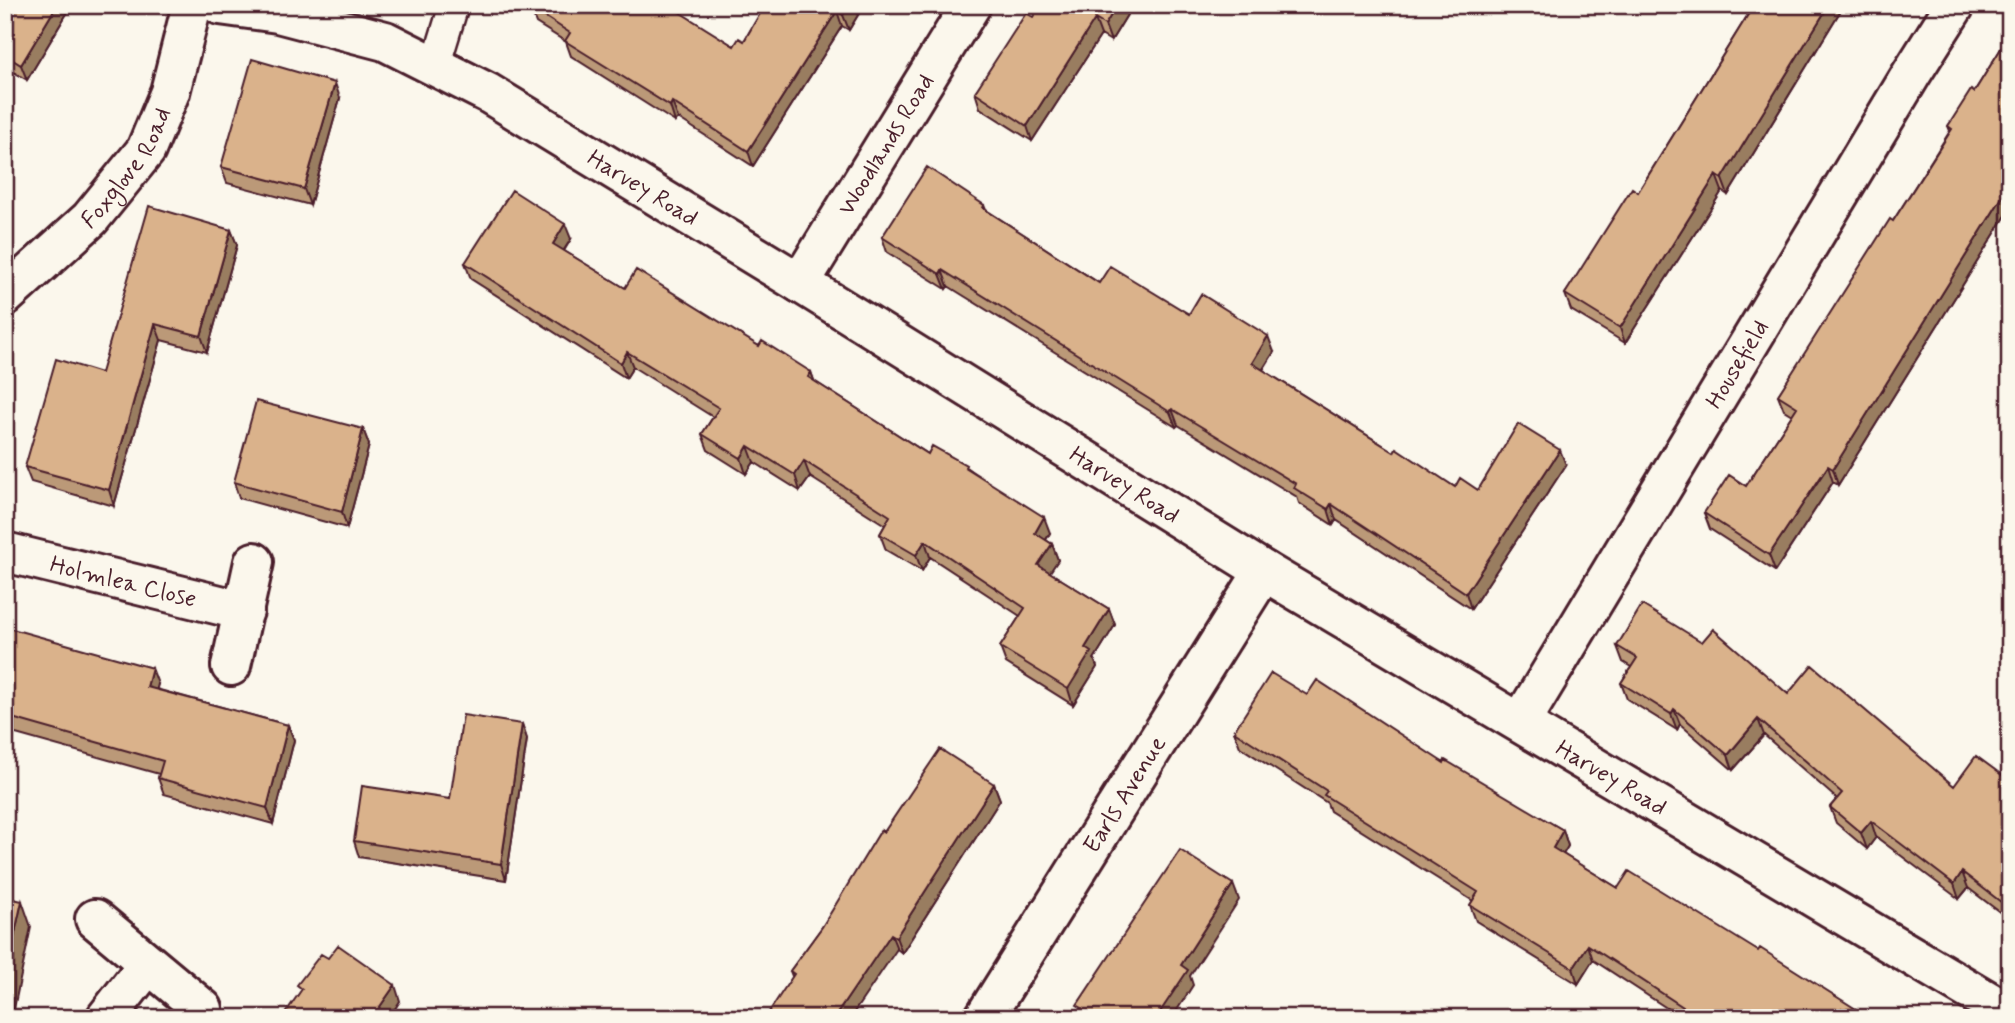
<svg xmlns="http://www.w3.org/2000/svg" width="2015" height="1023" viewBox="0 0 2015 1023" font-family="Mynerve,sans-serif">
<rect width="100%" height="100%" fill="#fbf7ec"/>
<filter id="ink" filterUnits="userSpaceOnUse"><feTurbulence type="fractalNoise" baseFrequency=".0143" numOctaves="2"/><feDisplacementMap in="SourceGraphic" scale="14" xChannelSelector="R" yChannelSelector="G"/><feConvolveMatrix kernelMatrix="1 2 1 2 8 2 1 2 1" color-interpolation-filters="sRGB"/></filter>
<g filter="url(#ink)">
<g fill="none" stroke-linecap="round" stroke-linejoin="round">
<defs>
<path id="service" d="M435 67 454 5"/>
<g id="minor">
<path id="s1" d="M220 5 278 13 385 41 488 93 800 283 1264 571 2010 1014"/>
<path id="s2" d="M800 283 971 5"/>
<path id="s3" d="M5 296 90 219 146 150 170 92 192 5"/>
<path id="s4" d="M5 552 244 611"/>
<path d="M231 666 254 562"/>
<path id="s5" d="M1521 722 1912 73 1955 5"/>
<path d="M95 919 203 1009"/>
<path d="M106 1018 148 964"/>
<path id="s6" d="M984 1018 1264 571"/>
</g>
</defs>
<!-- service casing -->
<use href="#service" stroke="#4a1f2b" stroke-width="33"/>
<!-- minor casing -->
<use href="#minor" stroke="#4a1f2b" stroke-width="44"/>
<!-- service -->
<use href="#service" stroke="#fbf7ec" stroke-width="28"/>
<!-- minor -->
<use href="#minor" stroke="#fbf7ec" stroke-width="38"/>
</g>
<!-- wall -->
<path fill="#bb9978" stroke="#4a1f2b" stroke-width="2" d="M5 5H72L27 80 5 67Z
M765 5H864L849 30 842 26 753 166 678 118 675 122 571 56 566 42 536 23 530 7 656 12 734 46 744 41Z
M1133 5 1111 41 1101 35 1032 141 980 108 975 92 1033 17Z
M1754 5H1844L1728 195 1722 191 1625 343 1571 310 1565 294 1638 192Z
M2010 34V209L1838 485 1833 482 1775 571 1710 529 1704 513 1746 486 1792 415 1784 410 1778 395 1893 221 1950 131 1948 126 1974 92Z
M340 98 310 205 227 183 221 167Z
M984 205 986 210 1099 283 1189 314 1274 352 1263 370 1394 452 1455 487 1478 490 1566 465 1471 609 1336 520 1333 525 1299 503 1297 497 1178 425 1176 427 948 286 946 289 887 252 882 237Z
M231 230 237 245 207 352 161 340 114 506 31 482 25 467 101 373Z
M571 239 564 251 625 288 759 346 811 372 814 381 928 454 967 468 1050 533 1046 540 1052 544 1058 560 1049 572 1109 609 1115 625 1094 659 1097 667 1073 705 1006 663 1000 647 1020 616 930 557 922 571 886 550 880 534 885 525 810 477 800 491 754 462 746 474 708 450 702 434 713 417 633 367 626 378 471 279 465 263Z
M363 429 369 445 347 528 239 498 234 482Z
M5 627 158 684 156 689 288 725 294 740 273 824 164 794 158 778 159 774 5 731Z
M1617 646 1788 694 1954 786 2010 781V920L1968 888 1959 899 1876 837 1867 849 1836 823 1830 807 1837 799 1764 735 1733 770 1680 724 1677 730 1627 699 1621 683 1631 667 1623 662Z
M1307 695 1444 763 1563 830 1568 846 1563 854 1618 888 1758 951 1870 1018H1682L1593 960 1578 984 1476 921 1470 905 1473 901 1330 811 1327 803 1240 747 1234 731Z
M522 724 527 739 506 880 359 857 354 841 450 799Z
M994 784 1000 800 902 953 897 949 792 976 790 971 822 927 884 832Z"/>
<!-- shaded-wall -->
<path fill="#997d61" stroke="#4a1f2b" stroke-width="2" d="M57 5H72L27 80 21 65Z
M849 5H864L849 30 843 15Z
M1117 5H1133L1111 41 1105 25Z
M1829 5H1844L1728 195 1722 179Z
M837 11 842 26 753 166 748 151Z
M1095 19 1101 35 1032 141 1027 126Z
M335 83 340 98 310 205 304 189Z
M672 102 678 118 675 122 670 106Z
M1716 175 1722 191 1625 343 1620 328Z
M2006 191 2010 203V209L1838 485 1833 469Z
M565 224 571 239 558 259 553 244Z
M231 230 237 245 207 352 201 336Z
M942 270 948 286 946 289 940 274Z
M155 324 161 340 114 506 109 490Z
M1268 336 1274 352 1257 378 1252 363Z
M627 352 633 367 626 378 621 363Z
M811 372 817 388 808 377Z
M1172 409 1178 425 1176 427 1170 412Z
M363 429 369 445 347 528 342 512Z
M748 446 754 462 746 474 741 458Z
M1560 450 1566 465 1471 609 1466 593Z
M804 461 810 477 800 491 795 475Z
M1828 466 1833 482 1775 571 1769 555Z
M1331 504 1336 520 1333 525 1328 509Z
M1044 517 1050 533 1040 549 1035 533Z
M925 541 930 557 922 571 916 555Z
M1052 544 1058 560 1044 581 1038 565Z
M1109 609 1115 625 1094 659 1097 667 1073 705 1068 689 1085 648Z
M152 668 158 684 153 703 147 687Z
M1674 709 1680 724 1677 730 1671 714Z
M1758 719 1764 735 1733 770 1728 755Z
M522 724 527 739 506 880 501 864Z
M288 725 294 740 273 824 267 808Z
M994 784 1000 800 902 953 896 937Z
M2010 810V833L2003 819Z
M1871 821 1876 837 1867 849 1861 833Z
M1563 830 1568 846 1558 863 1553 848Z
M1962 872 1968 888 1959 899 1954 884Z
M1233 884 1239 900 1190 976 1193 985 1172 1018H1156L1181 965Z
M22 901 31 927 12 1018H5V978Z
M891 934 897 949 850 1018H834Z
M1588 945 1593 960 1578 984 1573 968Z
M395 985 400 1001 389 1018H372Z"/>
<!-- building -->
<path fill="#dab28b" stroke="#4a1f2b" stroke-width="2" d="M5 5H57L21 65 5 55Z
M531 5H645L656 12 661 5H668L734 46 739 38 744 41 765 5H849L843 15 837 11 748 151 672 102 670 106 565 41 570 33 530 7Z
M1040 5H1117L1105 25 1095 19 1027 126 975 92 1026 13 1033 17Z
M1754 5H1829L1722 179 1716 175 1620 328 1565 294 1632 188 1638 192Z
M2010 34V194L2006 191 1833 469 1828 466 1769 555 1704 513 1729 475 1746 486 1797 407 1778 395 1890 219 1893 221 1952 129 1948 126 1971 90 1974 92Z
M252 59 335 83 304 189 221 167Z
M927 167 984 205 983 208 1099 283 1110 266 1189 314 1201 294 1268 336 1252 363 1394 452 1396 448 1455 487 1460 478 1478 490 1518 424 1560 450 1466 593 1331 504 1328 509 1294 488 1296 484 1172 409 1170 412 942 270 940 274 882 237Z
M512 190 565 224 553 244 625 288 636 270 759 346 762 341 811 372 808 377 928 454 932 446 966 465 965 467 1044 517 1035 533 1052 544 1038 565 1109 609 1085 648 1091 652 1068 689 1000 647 1025 608 925 541 916 555 880 534 890 516 804 461 795 475 748 446 741 458 702 434 719 408 627 352 621 363 465 263Z
M149 206 231 230 201 336 155 324 109 490 25 467 56 359 101 373Z
M256 401 363 429 342 512 234 482Z
M1642 605 1702 642 1713 629 1788 694 1812 665 1954 786 1976 756 2010 781V810L2003 819 2010 825V909L1962 872 1954 884 1871 821 1861 833 1830 807 1842 793 1758 719 1728 755 1674 709 1671 714 1621 683 1637 658 1617 646Z
M5 627 152 668 147 687 288 725 267 808 158 778 163 761 5 716Z
M1271 673 1307 695 1317 680 1444 763 1445 760 1563 830 1553 848 1618 888 1629 871 1758 951 1760 948 1870 1018H1706L1703 1016 1702 1018H1700L1588 945 1573 968 1470 905 1478 892 1324 795 1327 791 1234 731Z
M463 715 522 724 501 864 354 841 362 786 450 799Z
M940 749 994 784 896 937 891 934 834 1018H765L794 974 790 971 822 927 881 830 884 832Z
M1180 850 1233 884 1181 965 1188 970 1156 1018H1075L1082 1008 1077 1005Z
M5 897 22 901 5 978Z
M338 945 395 985 372 1018H282L302 989 297 985 321 954 328 958Z"/>
</g>
<g text-anchor="middle" stroke-width="5" stroke-linejoin="round" paint-order="stroke">
<!-- street labels -->
<g font-size="24" fill="#4a1f2b" stroke="#fbf7ec">
<text dy="8" stroke="none"><textPath href="#s2" startOffset="163">Woodlands Road</textPath></text>
<text dy="8" stroke="none"><textPath href="#s3" startOffset="178">Foxglove Road</textPath></text>
<text dy="8" stroke="none"><textPath href="#s1" startOffset="466">Harvey Road</textPath></text>
<text dy="8" stroke="none"><textPath href="#s5" startOffset="418">Housefield</textPath></text>
<text dy="8" stroke="none"><textPath href="#s1" startOffset="1032">Harvey Road</textPath></text>
<text dy="8" stroke="none"><textPath href="#s4" startOffset="122">Holmlea Close</textPath></text>
<text dy="8" stroke="none"><textPath href="#s1" startOffset="1600">Harvey Road</textPath></text>
<text dy="8" stroke="none"><textPath href="#s6" startOffset="264">Earls Avenue</textPath></text>
</g>
</g>
<!-- margin -->
<rect width="2015" height="1023" fill="none" stroke="#fbf7ec" stroke-width="28"/>
<rect x="14" y="14" width="1987" height="995" fill="none" stroke="#4a1f2b" stroke-width="2.5" filter="url(#ink)"/>
</svg>
